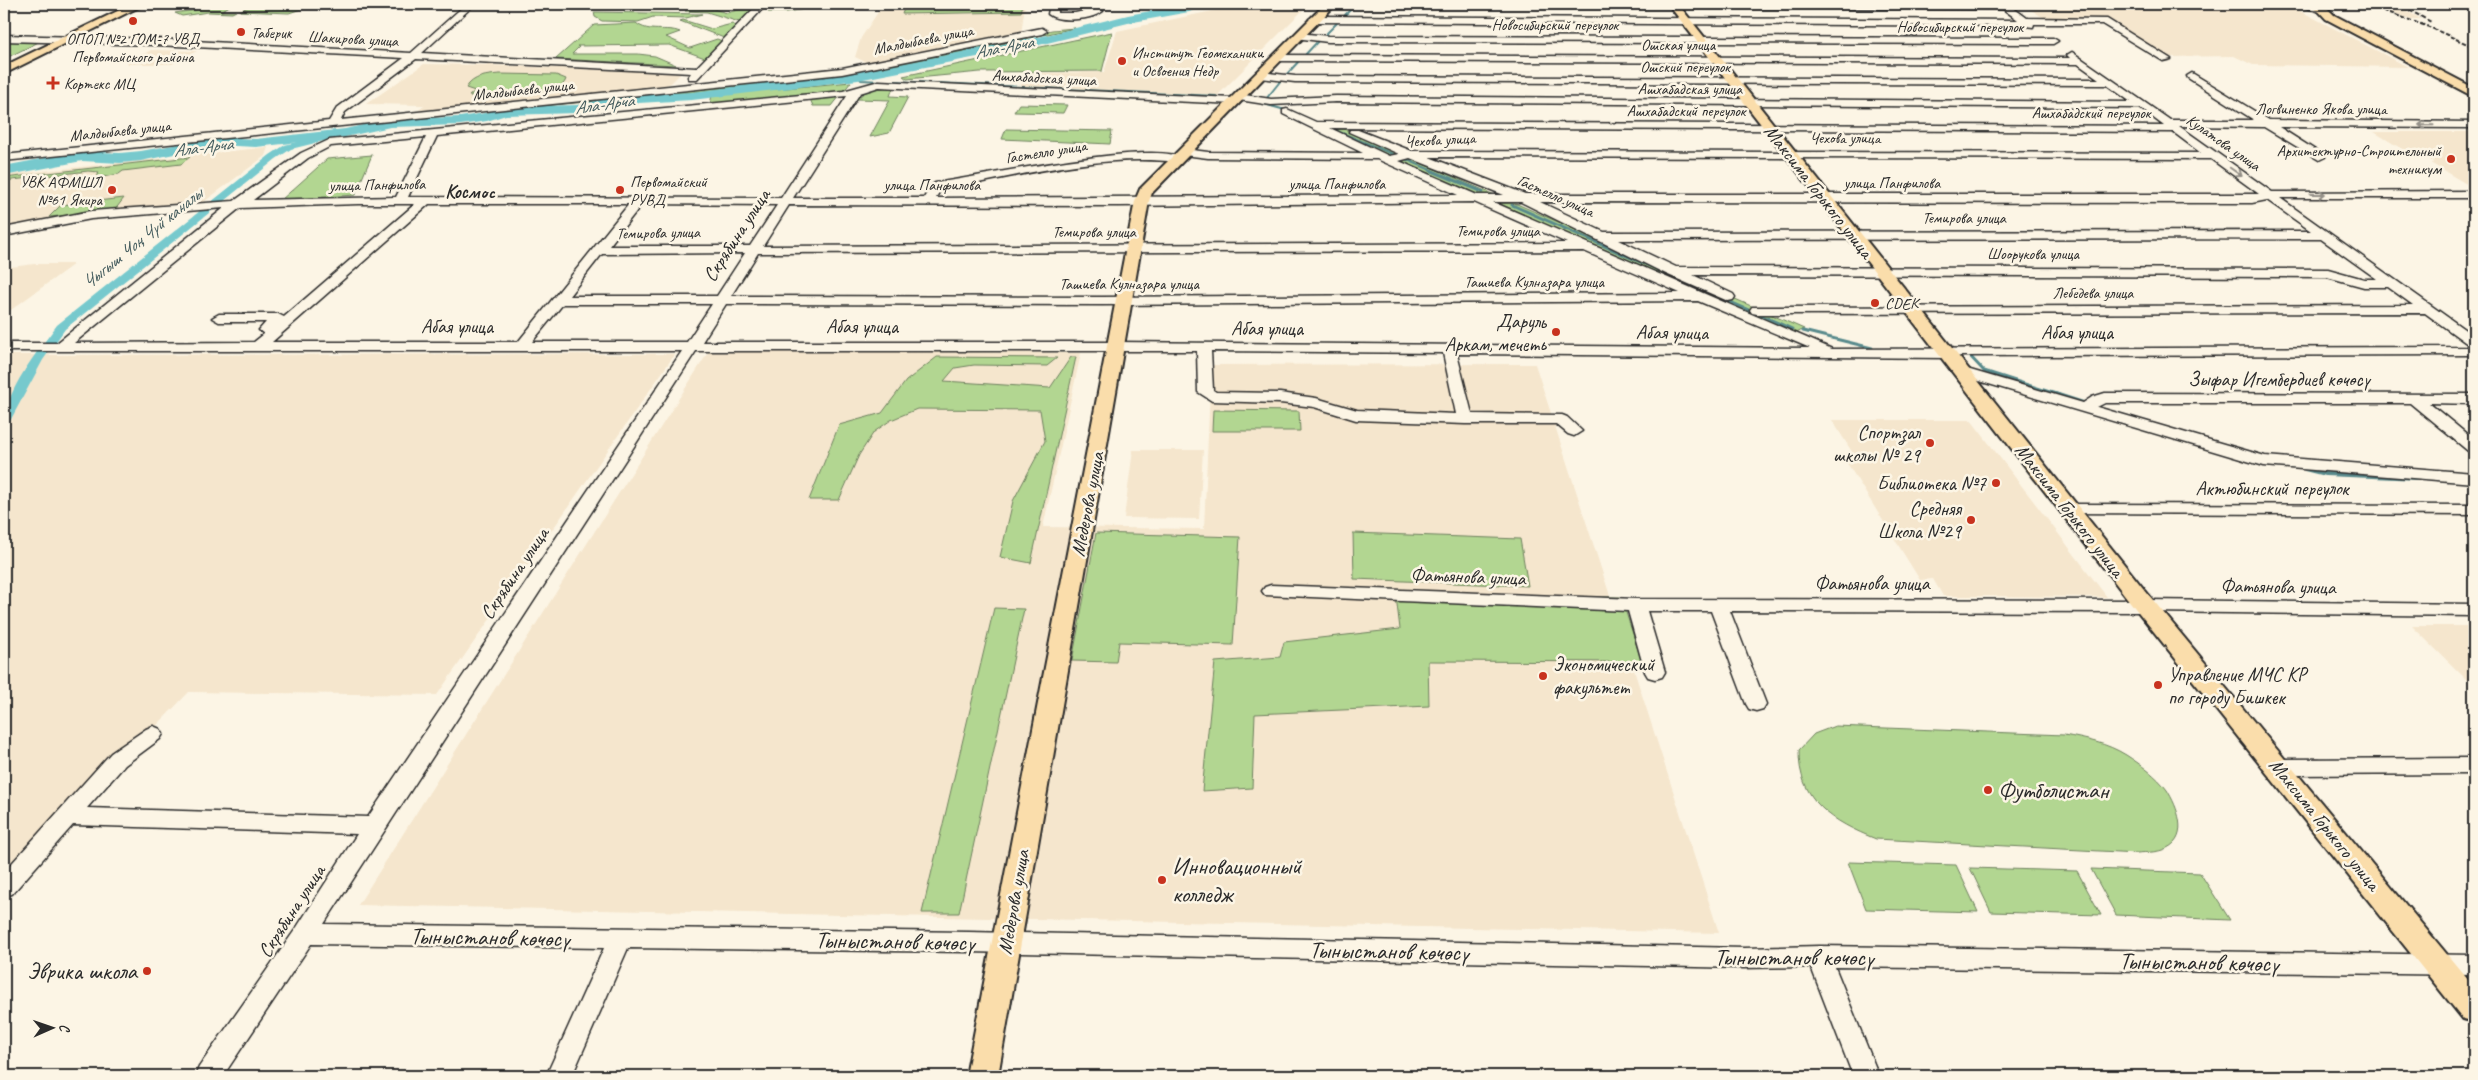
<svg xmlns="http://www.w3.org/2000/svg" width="2478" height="1080" viewBox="0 0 2478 1080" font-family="Caveat,sans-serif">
<rect width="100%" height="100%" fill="#fcf5e5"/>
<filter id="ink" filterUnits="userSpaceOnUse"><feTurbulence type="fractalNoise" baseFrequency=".02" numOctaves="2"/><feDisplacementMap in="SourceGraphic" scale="10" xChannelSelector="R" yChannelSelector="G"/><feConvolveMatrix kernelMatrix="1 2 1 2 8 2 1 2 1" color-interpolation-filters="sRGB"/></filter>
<g filter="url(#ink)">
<!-- built -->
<path fill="#f5e6cd" d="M903 4H1025L1021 35 872 65 855 57 861 38 880 9 901 8Z
M1227 4H1309L1217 96 1021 87 1024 73 1104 72 1117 31 1222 9Z
M2022 4H2287L2408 67 2253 65 2234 56 2167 57 2105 19 2047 20Z
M2368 4H2394L2421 19H2411Z
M151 50 197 51 185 57H152L183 58 172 64H126Z
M424 64 485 65 681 73 671 83 658 88 417 112 424 105 366 104Z
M2374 132H2474V186H2470L2432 164 2433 162 2414 150 2402 149Z
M268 147 265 156 201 204 92 213 4 229V175Z
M34 264H74L4 315V268Z
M709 351 1081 353 1043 527 1204 529 1211 365 1535 364 1719 933 358 905Z
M675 354 437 695 189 692 4 884V355Z
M1832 420H1971L2107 597 1943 596 1933 579 1920 580 1842 455H1854Z
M1133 450H1203L1199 519 1124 518Z
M2412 626H2474V687Z"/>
<!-- green -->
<path fill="#b2d691" stroke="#6e805e" d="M207 4H233L221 11H236L232 13 208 12 182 16 175 13 195 10Z
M253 4H279L277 5 279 8 300 7 301 9 289 13 240 11Z
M696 4 727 13 747 7 753 8 739 22 707 12 685 11Z
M774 4H809L805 9 787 12H768Z
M906 4H1023L1021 12 902 14Z
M594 12 702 14 686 18 653 17 638 22 602 21 595 17Z
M683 20 712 29 732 24 736 26 724 38 680 21Z
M636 23C649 34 666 26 680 32L666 37 690 48 717 39 722 41 705 58 669 45 577 46 579 47 572 54H638L655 56 676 65 556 59 594 25Z
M1075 28 883 70 867 67 1052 30Z
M1112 32 1102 71 980 72 907 79 903 76Z
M4 39H45L4 59Z
M833 72 841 74 773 85 531 107Z
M500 74 556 75 566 79C561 97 518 92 503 91L497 96H469L475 91 466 88C473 76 487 75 500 74Z
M851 82 832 106H813L810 99 709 109 712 95Z
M869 88H893L890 96 908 97 889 133 870 137 890 100 857 99Z
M1019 104 1067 105 1063 113 1014 112Z
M1006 129 1112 131 1110 144 1002 139Z
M1344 129 1400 153 1384 155 1326 130Z
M372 155 355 195 281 200 327 159Z
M190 157 181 164 123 171 119 174 97 178 99 172 88 171 4 181V178Z
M1408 157 1499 197 1476 195 1396 160Z
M124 198 114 211 49 217 61 205Z
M1494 203 1517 204 1804 329 1793 335Z
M937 357 1057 358 1047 366 974 365 955 368 944 381 1050 388 1071 357H1076L1031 563 1000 557 1013 501 1045 441 1040 410 917 409 891 420 874 432 859 455 839 500H809L839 425 882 413 906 381Z
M1213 410 1299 411 1300 431H1212Z
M1096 533 1240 537 1233 645 1119 642 1116 662 1072 661Z
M1353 533 1520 539 1528 586 1354 579Z
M1396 596 1621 597 1642 662 1428 661 1429 706 1255 714 1252 788 1202 791 1215 662 1280 657 1284 642 1400 629Z
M994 608 1024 609 959 913H922Z
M1835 726 2064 735C2085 739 2107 743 2126 755 2140 764 2157 776 2167 790 2177 806 2190 837 2167 848 2158 853 2146 852 2137 853L1876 839C1833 822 1798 801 1799 750L1814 734Z
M1848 862 1956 865 1978 912 1866 909Z
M1970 868 2077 871 2101 915 1991 912Z
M2091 869 2200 873 2230 920 2116 915Z"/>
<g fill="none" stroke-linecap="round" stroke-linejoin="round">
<!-- stream-far2 -->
<path stroke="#598a8c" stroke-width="2" d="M1342 18 1356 4
M1323 37 1338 22
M1304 56 1319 40
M1286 75 1300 60
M858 76 861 80 881 81
M893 81 1216 96
M1266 99 1282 79
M1249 102H1256
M1260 103 1289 111
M1330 128 1395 155
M1405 159 1433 171"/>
<!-- stream-far1 -->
<path stroke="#598a8c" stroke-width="3" d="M1430 170 1483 192
M1512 205 1663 272
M1687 283 1792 329
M1803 331 1872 348
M1969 355 1984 371 2059 395"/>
<!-- stream -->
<path stroke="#598a8c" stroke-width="4" d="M2055 394 2083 403
M2305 469 2325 474 2419 478"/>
<!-- canal -->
<path fill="#77c9cd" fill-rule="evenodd" d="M345 130 348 131V135L291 149 276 159 65 329 43 360 10 421 4 425C4 392 38 351 57 325L270 155 285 145Z"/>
<!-- river -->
<path fill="#77c9cd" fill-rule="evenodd" d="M1190 4H1207L1189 12 1128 23 1035 46 858 80 692 100 620 104 577 113 506 115 487 121 460 125 390 127 345 137 256 147 217 145 141 161 120 163 82 161 4 176V166L82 151 120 153 141 151 217 137 256 139 345 129 390 119 460 117 485 113 505 107 577 105 620 96 692 92 858 72 1035 38 1128 15Z"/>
<defs>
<path id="minor" d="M466 4H475L422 53 696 68 758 4H767L697 79H689L688 77 691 73 416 59 345 112 341 120 842 68 1042 28 1047 31 1042 34 842 74 4 161V155L329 121 337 108 404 58 157 45 4 41V35L157 39 411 53Z
M1050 4H1058V13H1075L1099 8 1103 11C1092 20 1059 23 1048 14Z
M1604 4H2008L2027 18 2107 19 2171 59 2163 61 2102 24H2034L2033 27 2025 26 1314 22 1309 19 1314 16 2018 20 2003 9 1608 7Z
M2293 4H2308L2325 9 2321 12Z
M1298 33 1328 36 2053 38 2058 41 2053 44 1328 42 1295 38 1293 36Z
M2072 52 2170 120H2254L2188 78 2187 76 2192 73 2269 120 2474 122V128L2279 127 2323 155 2325 157 2319 160 2264 127 2179 126 2272 192 2474 191V198H2280L2474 336V346L2469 345 2425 313 1757 314 1752 313 1750 310 1752 307 2413 305 2388 287H2364L2327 277 1693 275 1733 294 1735 297 1733 300 1728 301 1666 274 1521 202H1493L1832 349 2474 347V355L1962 356 1947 358 1457 354 1472 414 1562 415 1567 417 1582 431 1574 436 1568 434 1556 424H1465L1356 420 1314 407 1280 403 1212 401 1198 392 1197 351H696L324 924 969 932 1744 948 1819 946 2474 955V975L1835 967 1879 1076H1853L1811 967 1744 968 969 952 628 948 572 1076H546L604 948 311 944 223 1076H195L199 1067 297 927 357 834 73 825 12 894 4 896V872L111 753 146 729 153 726 160 729 163 734 160 739 125 765 87 808 368 817 682 351H4V343H57L224 208 91 219 4 236V228L91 211 234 201 301 153 329 140 843 91 879 81 1233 98 1238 94 1271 99 1336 96 2131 102 2107 85 1295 82 1260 78 1255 75 1260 72 1295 76 2099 79 2078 64 1277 61 1272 58 1277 55 2070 58 2067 55ZM879 87 1234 104 1239 100 1271 105 1336 102 2140 108 2164 126 1316 122 1287 109 1283 110V114L1363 153 1208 152 1184 149 1178 152 1184 155 1208 158 1377 159 1458 195 936 198 940 190C1017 177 1098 153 1177 162L1183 159C1162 138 971 178 935 183L931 185 924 198H793L860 93ZM847 96 781 198 408 197 437 136ZM1330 128 2173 132 2201 153 1412 151 1358 130H1350L1349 132 1399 154 1389 156ZM426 137 396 197 253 200 308 158 331 146ZM1429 157 2211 159 2259 194H1525ZM1410 158 1504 195H1477L1399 161ZM2267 200 2311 231 1604 232 1540 202 2252 203ZM1474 202 1567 243 763 246 789 205 1119 206ZM358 204H415L284 317 278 314H219L212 318 219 322H266L259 330 264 334 254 342 74 343 240 208ZM429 204H629L518 342H272ZM642 204 777 205 750 246H609ZM2321 239 2377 279H2364L2328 269 1676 267 1619 240ZM1584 251 1680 293 1102 297 731 296 758 253ZM745 253 717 296H569L602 254ZM1698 301 1810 348 1117 342H702L726 304 1102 305ZM563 304H712L687 342H532ZM1211 351 1443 353 1456 414 1357 410 1316 398 1280 393 1216 392 1213 390Z
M1960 367 2083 403 2092 397 2105 393 2474 394V404L2429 403 2474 440V453L2468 451 2410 403H2105L2097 407 2265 456 2474 473V483L2264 466 1955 374 1953 371Z
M2069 504 2474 505V515L2063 513 2061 509 2063 505Z
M1271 585 1636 599 2147 600 2474 604V616L2147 612 1730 611 1766 704 1763 709 1756 711 1749 709 1746 704 1711 611H1647L1665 672 1662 677 1655 679 1648 677 1645 672 1628 611 1265 595 1262 591 1265 587Z
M2474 758V774L2278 775 2271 773 2267 767 2271 761 2278 759Z"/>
<path id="major" d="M132 4H145L4 74V66Z
M1325 4H1336L1152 193 1149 201 998 1076H966L1135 201 1140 189Z
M1668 4H1678L2143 588 2474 987V1022L2463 1019 2127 598Z
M2312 4H2323L2334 15 2474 88V97L2326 19Z"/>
</defs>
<!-- minor casing -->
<use href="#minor" stroke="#2b2b2b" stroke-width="3"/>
<!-- major casing -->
<use href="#major" stroke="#2b2b2b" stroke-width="4"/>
<!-- minor -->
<use href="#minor" fill="#fcf5e5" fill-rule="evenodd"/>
<!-- major -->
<use href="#major" fill="#faddab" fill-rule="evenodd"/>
<!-- rail -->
<path stroke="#2b2b2b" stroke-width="2" stroke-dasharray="4.5 2" stroke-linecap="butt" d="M2365 4 2429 27 2474 47
M2398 4 2431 22"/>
</g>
<!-- one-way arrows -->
<defs><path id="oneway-shaft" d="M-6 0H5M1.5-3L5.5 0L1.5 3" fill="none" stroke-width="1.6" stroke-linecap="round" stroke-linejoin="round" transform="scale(1.25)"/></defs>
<g stroke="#949088">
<use href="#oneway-shaft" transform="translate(2426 125) rotate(-179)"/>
<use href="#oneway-shaft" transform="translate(2236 172) rotate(35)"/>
<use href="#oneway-shaft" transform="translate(2318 194)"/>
</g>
</g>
<!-- markers -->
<g fill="#c8321e" stroke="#fcf5e5" stroke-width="2">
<circle cx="133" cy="21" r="5"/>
<circle cx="241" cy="32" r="5"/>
<circle cx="1122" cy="61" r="5"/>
<path d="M50.5 75.5h5v5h5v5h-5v5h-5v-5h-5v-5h5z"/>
<circle cx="2451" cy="159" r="5"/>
<circle cx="112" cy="190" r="5"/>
<circle cx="620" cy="190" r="5"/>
<circle cx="1875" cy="303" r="5"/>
<circle cx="1556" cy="332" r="5"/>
<circle cx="1930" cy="443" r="5"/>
<circle cx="1996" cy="483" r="5"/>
<circle cx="1971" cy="520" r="5"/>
<circle cx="1543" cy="676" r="5"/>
<circle cx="2158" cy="685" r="5"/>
<circle cx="1988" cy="790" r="5"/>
<circle cx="1162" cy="880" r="5"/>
<circle cx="147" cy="971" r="5"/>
</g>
<g text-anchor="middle" stroke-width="5" stroke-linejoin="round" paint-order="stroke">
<!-- far-street labels -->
<g font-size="16" fill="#2b2b2b" stroke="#fcf5e5">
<text x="1555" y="30">Новосибирский переулок</text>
<text x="1960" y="32">Новосибирский переулок</text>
<text transform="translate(353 38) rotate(3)" y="6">Шакирова улица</text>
<text transform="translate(923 39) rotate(-11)" y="6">Малдыбаева улица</text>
<text x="1678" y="50">Ошская улица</text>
<text x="1685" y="72">Ошский переулок</text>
<text transform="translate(1044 77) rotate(3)" y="6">Ашхабадская улица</text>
<text x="1690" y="94">Ашхабадская улица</text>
<text transform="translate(523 89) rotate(-6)" y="6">Малдыбаева улица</text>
<text x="2321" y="114">Логвиненко Якова улица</text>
<text x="1686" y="116">Ашхабадский переулок</text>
<text x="2091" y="118">Ашхабадский переулок</text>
<text transform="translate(120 130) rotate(-6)" y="6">Малдыбаева улица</text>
<text x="1845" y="143">Чехова улица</text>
<text transform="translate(1440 139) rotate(-3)" y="6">Чехова улица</text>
<text transform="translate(2224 142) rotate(35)" y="6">Кулатова улица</text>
<text transform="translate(1046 151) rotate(-9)" y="6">Гастелло улица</text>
<text x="1892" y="188">улица Панфилова</text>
<text x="1337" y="189">улица Панфилова</text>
<text transform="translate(377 184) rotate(-1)" y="6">улица Панфилова</text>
<text x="932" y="190">улица Панфилова</text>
<text transform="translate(1556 195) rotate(24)" y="6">Гастелло улица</text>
<text x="1964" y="223">Темирова улица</text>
<text x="1498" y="236">Темирова улица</text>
<text x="1094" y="237">Темирова улица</text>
<text transform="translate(658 232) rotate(-1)" y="6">Темирова улица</text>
<text x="2033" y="259">Шоорукова улица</text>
<text x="1534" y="287">Ташиева Кулназара улица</text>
<text x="1129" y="289">Ташиева Кулназара улица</text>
<text x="2093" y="298">Лебедева улица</text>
</g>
<!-- far-poi labels -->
<g font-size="16" fill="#2b2b2b" stroke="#fcf5e5" text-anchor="start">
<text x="251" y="38">Таберик</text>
<text x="133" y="44" text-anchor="middle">ОПОП №2 ГОМ-7 УВД<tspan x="133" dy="18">Первомайского района</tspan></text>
<text x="1132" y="58">Институт Геомеханики<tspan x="1132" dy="18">и Освоения Недр</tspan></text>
<text x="64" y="89">Кортекс МЦ</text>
<text x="2441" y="156" text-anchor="end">Архитектурно-Строительный<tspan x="2441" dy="18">техникум</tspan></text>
<text x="102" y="187" text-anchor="end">УВК АФМШЛ<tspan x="102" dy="18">№61 Якира</tspan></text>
<text x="630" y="187">Первомайский<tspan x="630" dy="18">РУВД</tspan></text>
<text x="1885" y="309">CDEK</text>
</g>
<!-- far-water labels -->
<g font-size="18" font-style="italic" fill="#425a5c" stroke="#fcf5e5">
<text transform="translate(1004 47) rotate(-11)" y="6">Ала-Арча</text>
<text transform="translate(604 104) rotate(-8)" y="6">Ала-Арча</text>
<text transform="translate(203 147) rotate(-7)" y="6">Ала-Арча</text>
<text transform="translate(142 238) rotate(-39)" y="6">Чыгыш Чоң Чүй каналы</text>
</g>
<!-- far-quarter labels -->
<g font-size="19" font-weight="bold" fill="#2b2b2b" stroke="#fcf5e5">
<text x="470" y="198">Космос</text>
</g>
<!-- street labels -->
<g font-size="20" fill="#2b2b2b" stroke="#fcf5e5">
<text transform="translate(1819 191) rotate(52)" y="7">Максима Горького улица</text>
<text transform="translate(736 235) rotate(-57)" y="7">Скрябина улица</text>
<text x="457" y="333">Абая улица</text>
<text x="862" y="333">Абая улица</text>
<text x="1267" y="335">Абая улица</text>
<text transform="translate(1672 332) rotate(1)" y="7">Абая улица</text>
<text x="2077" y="339">Абая улица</text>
<text x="2279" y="386">Зыфар Игембердиев көчөсү</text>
<text x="2272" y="495">Актюбинский переулок</text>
<text transform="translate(1087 504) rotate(-79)" y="7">Медерова улица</text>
<text transform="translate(2070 510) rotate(52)" y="7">Максима Горького улица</text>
<text transform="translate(514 573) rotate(-56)" y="7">Скрябина улица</text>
<text transform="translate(1468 576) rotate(2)" y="7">Фатьянова улица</text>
<text x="1872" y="590">Фатьянова улица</text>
<text transform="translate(2278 586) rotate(1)" y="7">Фатьянова улица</text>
<text transform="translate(2325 824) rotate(51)" y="7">Максима Горького улица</text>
<text transform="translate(1013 902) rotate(-80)" y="7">Медерова улица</text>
<text transform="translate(291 911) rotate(-57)" y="7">Скрябина улица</text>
</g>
<!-- poi labels -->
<g font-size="20" fill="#2b2b2b" stroke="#fcf5e5" text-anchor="end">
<text x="1546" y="328">Даруль<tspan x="1546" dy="23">Аркам, мечеть</tspan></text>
<text x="1920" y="439">Спортзал<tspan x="1920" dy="23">школы № 29</tspan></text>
<text x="1986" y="490">Библиотека №7</text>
<text x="1961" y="515">Средняя<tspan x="1961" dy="23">Школа №29</tspan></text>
<text x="1553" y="671" text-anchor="start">Экономический<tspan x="1553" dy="23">факультет</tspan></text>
<text x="2168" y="681" text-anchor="start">Управление МЧС КР<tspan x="2168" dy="23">по городу Бишкек</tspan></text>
</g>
<!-- near-poi labels -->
<g font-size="24" fill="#2b2b2b" stroke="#fcf5e5" text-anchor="start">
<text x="1998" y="798">Футболистан</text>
<text x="1172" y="874">Инновационный<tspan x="1172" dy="28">колледж</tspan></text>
<text x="137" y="979" text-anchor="end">Эврика школа</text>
</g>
<!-- near-street labels -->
<g font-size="24" fill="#2b2b2b" stroke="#fcf5e5">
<text transform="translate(490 937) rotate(1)" y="8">Тыныстанов көчөсү</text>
<text transform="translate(895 941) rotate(1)" y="8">Тыныстанов көчөсү</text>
<text transform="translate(1389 951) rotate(1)" y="8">Тыныстанов көчөсү</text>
<text x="1794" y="965">Тыныстанов көчөсү</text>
<text transform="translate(2199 962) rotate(1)" y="8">Тыныстанов көчөсү</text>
</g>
</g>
<!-- margin -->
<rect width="2478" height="1080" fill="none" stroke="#fcf5e5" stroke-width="20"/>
<rect x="10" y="10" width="2458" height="1060" fill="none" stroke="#2b2b2b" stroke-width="2" filter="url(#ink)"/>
<!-- north arrow -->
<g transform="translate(52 1028) rotate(88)" stroke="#fcf5e5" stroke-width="4" paint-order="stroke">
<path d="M0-4L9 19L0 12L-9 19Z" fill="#2b2b2b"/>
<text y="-8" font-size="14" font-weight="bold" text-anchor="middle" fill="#2b2b2b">С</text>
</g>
</svg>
